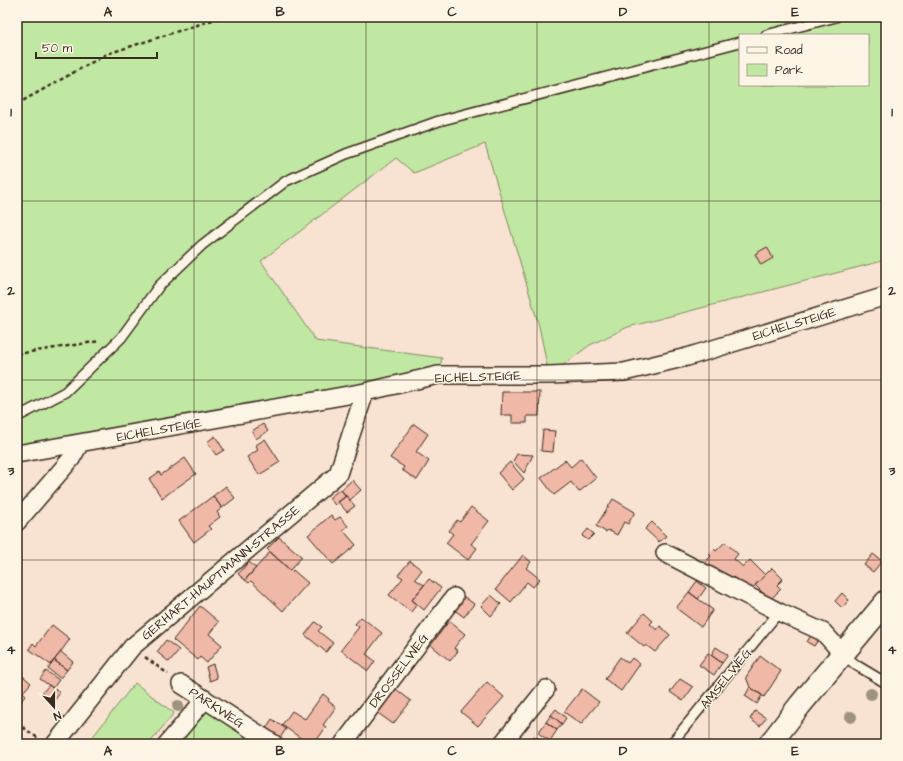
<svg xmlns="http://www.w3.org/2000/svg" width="903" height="761" viewBox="0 0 903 761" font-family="'Architects Daughter',sans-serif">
<rect width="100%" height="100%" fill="#f8e3d2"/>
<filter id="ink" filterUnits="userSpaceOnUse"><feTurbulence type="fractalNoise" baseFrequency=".025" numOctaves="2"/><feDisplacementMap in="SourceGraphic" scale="8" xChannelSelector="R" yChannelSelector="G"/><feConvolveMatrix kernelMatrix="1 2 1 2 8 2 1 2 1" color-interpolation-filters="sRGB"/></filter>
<g filter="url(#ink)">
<!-- green -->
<path fill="#c1e8a3" stroke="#7e8960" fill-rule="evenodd" d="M17 17H886V260L628 327 590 345 549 375 539 326 485 144 414 173 396 158 261 261 316 341 442 358 438 375 17 453ZM740 35H868V85H740Z
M135 683 174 713 149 744H87Z
M205 699 274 744H167Z"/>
<!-- building -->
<path fill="#f0b8a7" stroke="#3b2a1e" d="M767 247 773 258 761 265 755 254Z
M502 392H540L539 416H527V423H512V415H501Z
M263 424 268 431 256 439 252 431Z
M414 424 428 434 416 452 429 461 417 480 402 470 404 467 390 458Z
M543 430 555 431 553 452 541 451Z
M215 436 224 450 216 455 207 442Z
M265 439 280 462 259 475 247 457 258 450 256 445Z
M517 454 533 455 524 473 513 461Z
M185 458 196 474 162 498 149 479 159 472 161 475Z
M581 458 596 478 579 492 571 482 554 495 541 478 565 460 571 467Z
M510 462 524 479 512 490 498 473Z
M352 480 361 490 350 500 341 490Z
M226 486 235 498 222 508 213 496Z
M340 489 346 496 335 505 329 498Z
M213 496 222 508 217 512 220 517 208 526 211 529 194 542 179 521Z
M346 496 355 506 347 512 338 502Z
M613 499 635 512 628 524 624 522 617 535 608 530 606 532 596 526Z
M471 507 489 521 471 544 477 548 468 560 446 543 453 534 449 531 457 520 460 522Z
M331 515 335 520 340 517 348 526 343 530 356 545 333 564 308 535Z
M652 522 666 536 659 542 645 529Z
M588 529 594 534 588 540 582 536Z
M279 537 302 557 290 570 267 549Z
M725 542 738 554 734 559 743 567 750 560 765 575 749 592 733 577 729 582 703 564 711 556 709 554 714 549 716 551Z
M270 552 290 570 292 572 293 570 308 583 283 611 251 581 249 583 245 580Z
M873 554 882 561 873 572 864 565Z
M523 555 531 562 526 568 540 579 533 587 527 582 511 602 496 589Z
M410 561 422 570 415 579 424 585 412 600 417 604 411 612 389 595 403 578 398 575Z
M249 562 256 568 245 580 238 574Z
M772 568 783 579 777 585 781 589 770 600 755 585Z
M429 579 441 588 424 610 412 600Z
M697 581 706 588 698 599 689 592Z
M689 592 713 610 701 627 676 608Z
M842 593 849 600 842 608 835 601Z
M491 595 501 604 491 616 481 606Z
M463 596 474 604 464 617 453 609Z
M200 606 219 622 209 634 222 645 207 663 200 657 198 660 173 640Z
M644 613 653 621 650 624 657 630 660 626 670 635 655 652 646 645 644 647 627 633Z
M361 617 382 633 366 654 375 661 368 671 341 650 359 627 355 624Z
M449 621 465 634 454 648 458 651 450 661 431 645Z
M315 622 322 627 318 631 333 643 326 652 305 635Z
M52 625 70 639 51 665 29 649 33 643 36 646Z
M813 632 820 637 814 646 807 642Z
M166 640 179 650 169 662 157 652Z
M716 647 728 655 722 663 711 655Z
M61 652 73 662 67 670 54 660Z
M708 653 722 663 714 675 699 665Z
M760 656 781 671 764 697 750 687 746 677Z
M620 657 628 663 632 658 640 664 621 691 605 679Z
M54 660 67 670 60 678 48 669Z
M213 664 217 678 210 681 206 667Z
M17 671 31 683 23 692 26 695 18 705Z
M46 671 59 680 53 688 40 679Z
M680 679 693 687 683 701 670 692Z
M487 682 504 697 478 726 461 712Z
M49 685 60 693 53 702 42 693Z
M750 687 762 695 757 704 745 696Z
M396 689 411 701 393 724 378 713Z
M582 689 599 702 581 724 564 712Z
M323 694 329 699 328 701 336 707 323 725 326 727 314 744H309L282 725 292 711 305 719Z
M556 709 566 718 562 724 551 715Z
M755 711 766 718 760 726 750 719Z
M551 715 562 724 557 730 546 722Z
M272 719 286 729 280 738 266 728Z
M546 722 557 730 550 741 538 733Z
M534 736 547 744H529Z"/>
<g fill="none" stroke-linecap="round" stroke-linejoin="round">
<defs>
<path id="service" d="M766 35 836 17
M17 417 65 392 121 338 159 286 202 245 286 181 346 154 439 121 740 42
M843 654 856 665 886 683
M671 744 779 612"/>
<path id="minor" d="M17 454 365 392 438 375H549L624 372 687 357 886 296
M17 522 71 459 80 443
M665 553 779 612 823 632 843 654
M181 684 274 744
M55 744 132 647 338 474 365 392
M167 744 205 699
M343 744 454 597
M502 744 546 689"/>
<path id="secondary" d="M770 744 800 705 886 602"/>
</defs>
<!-- service casing -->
<use href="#service" stroke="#3b2a1e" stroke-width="12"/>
<!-- minor casing -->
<use href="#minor" stroke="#3b2a1e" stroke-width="20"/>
<!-- secondary casing -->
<use href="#secondary" stroke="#3b2a1e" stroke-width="25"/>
<!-- path -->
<path stroke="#3b2a1e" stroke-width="2.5" stroke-dasharray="4 3" stroke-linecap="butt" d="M17 104 107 54 222 17
M17 354 100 341
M145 657 168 674
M17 723 39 739"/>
<!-- service -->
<use href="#service" stroke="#fcf5e5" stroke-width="9"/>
<!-- minor -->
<use href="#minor" stroke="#fcf5e5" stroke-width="17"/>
<!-- secondary -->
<use href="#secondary" stroke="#fcf5e5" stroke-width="22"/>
</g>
<!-- trees -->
<g fill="#9f927e">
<circle cx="871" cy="694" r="6"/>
<circle cx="178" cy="706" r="6"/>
<circle cx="851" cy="717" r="6"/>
</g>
</g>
<!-- grid -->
<path fill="none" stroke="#3b2a1e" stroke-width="1" stroke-opacity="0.55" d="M194 17V744M366 17V744M537 17V744M709 17V744M17 201H886M17 380H886M17 560H886"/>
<g text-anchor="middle" stroke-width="3" stroke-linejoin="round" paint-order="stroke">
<!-- street labels -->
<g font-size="13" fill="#3b2a1e" stroke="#fcf5e5">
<text transform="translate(794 323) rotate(-17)" y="5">EICHELSTEIGE</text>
<text transform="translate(478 376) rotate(-2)" y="5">EICHELSTEIGE</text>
<text transform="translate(159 429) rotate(-10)" y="5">EICHELSTEIGE</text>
<text transform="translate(220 572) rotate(-40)" y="5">GERHART-HAUPTMANN-STRASSE</text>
<text transform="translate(398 670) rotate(-53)" y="5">DROSSELWEG</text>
<text transform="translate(725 678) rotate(-51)" y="5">AMSELWEG</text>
<text transform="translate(217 707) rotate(33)" y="5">PARKWEG</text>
</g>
</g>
<!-- margin -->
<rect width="903" height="761" fill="none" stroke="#fcf5e5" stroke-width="44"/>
<!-- legend -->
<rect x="739" y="34" width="130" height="52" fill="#fcf5e5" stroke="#afa495"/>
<rect x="747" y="47" width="20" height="6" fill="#fcf5e5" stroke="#afa495"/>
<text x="775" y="54" font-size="12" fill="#3b2a1e">Road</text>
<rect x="747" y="64" width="20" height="12" fill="#c1e8a3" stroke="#afa495"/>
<text x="775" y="74" font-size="12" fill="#3b2a1e">Park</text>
<!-- north arrow -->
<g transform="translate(54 707) rotate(159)" stroke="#fcf5e5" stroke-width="3" paint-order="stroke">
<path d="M0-3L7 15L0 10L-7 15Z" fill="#3b2a1e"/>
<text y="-6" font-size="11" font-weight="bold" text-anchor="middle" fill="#3b2a1e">N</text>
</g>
<!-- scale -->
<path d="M36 52v6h121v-6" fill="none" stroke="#3b2a1e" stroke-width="2"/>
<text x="42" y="52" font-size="12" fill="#3b2a1e" stroke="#fcf5e5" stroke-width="3" paint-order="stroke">50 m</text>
<rect x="22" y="22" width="859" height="717" fill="none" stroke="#3b2a1e" stroke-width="1.5"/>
<g font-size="13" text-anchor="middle" font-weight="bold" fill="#3b2a1e">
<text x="108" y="16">A</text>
<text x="280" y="16">B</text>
<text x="452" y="16">C</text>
<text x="623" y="16">D</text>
<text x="795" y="16">E</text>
<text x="11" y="116">1</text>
<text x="892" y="116">1</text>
<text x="11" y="295">2</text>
<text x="892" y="295">2</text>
<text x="11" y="475">3</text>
<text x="892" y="475">3</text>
<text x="11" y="654">4</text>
<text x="892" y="654">4</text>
<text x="108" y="755">A</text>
<text x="280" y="755">B</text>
<text x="452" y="755">C</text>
<text x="623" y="755">D</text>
<text x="795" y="755">E</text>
</g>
</svg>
